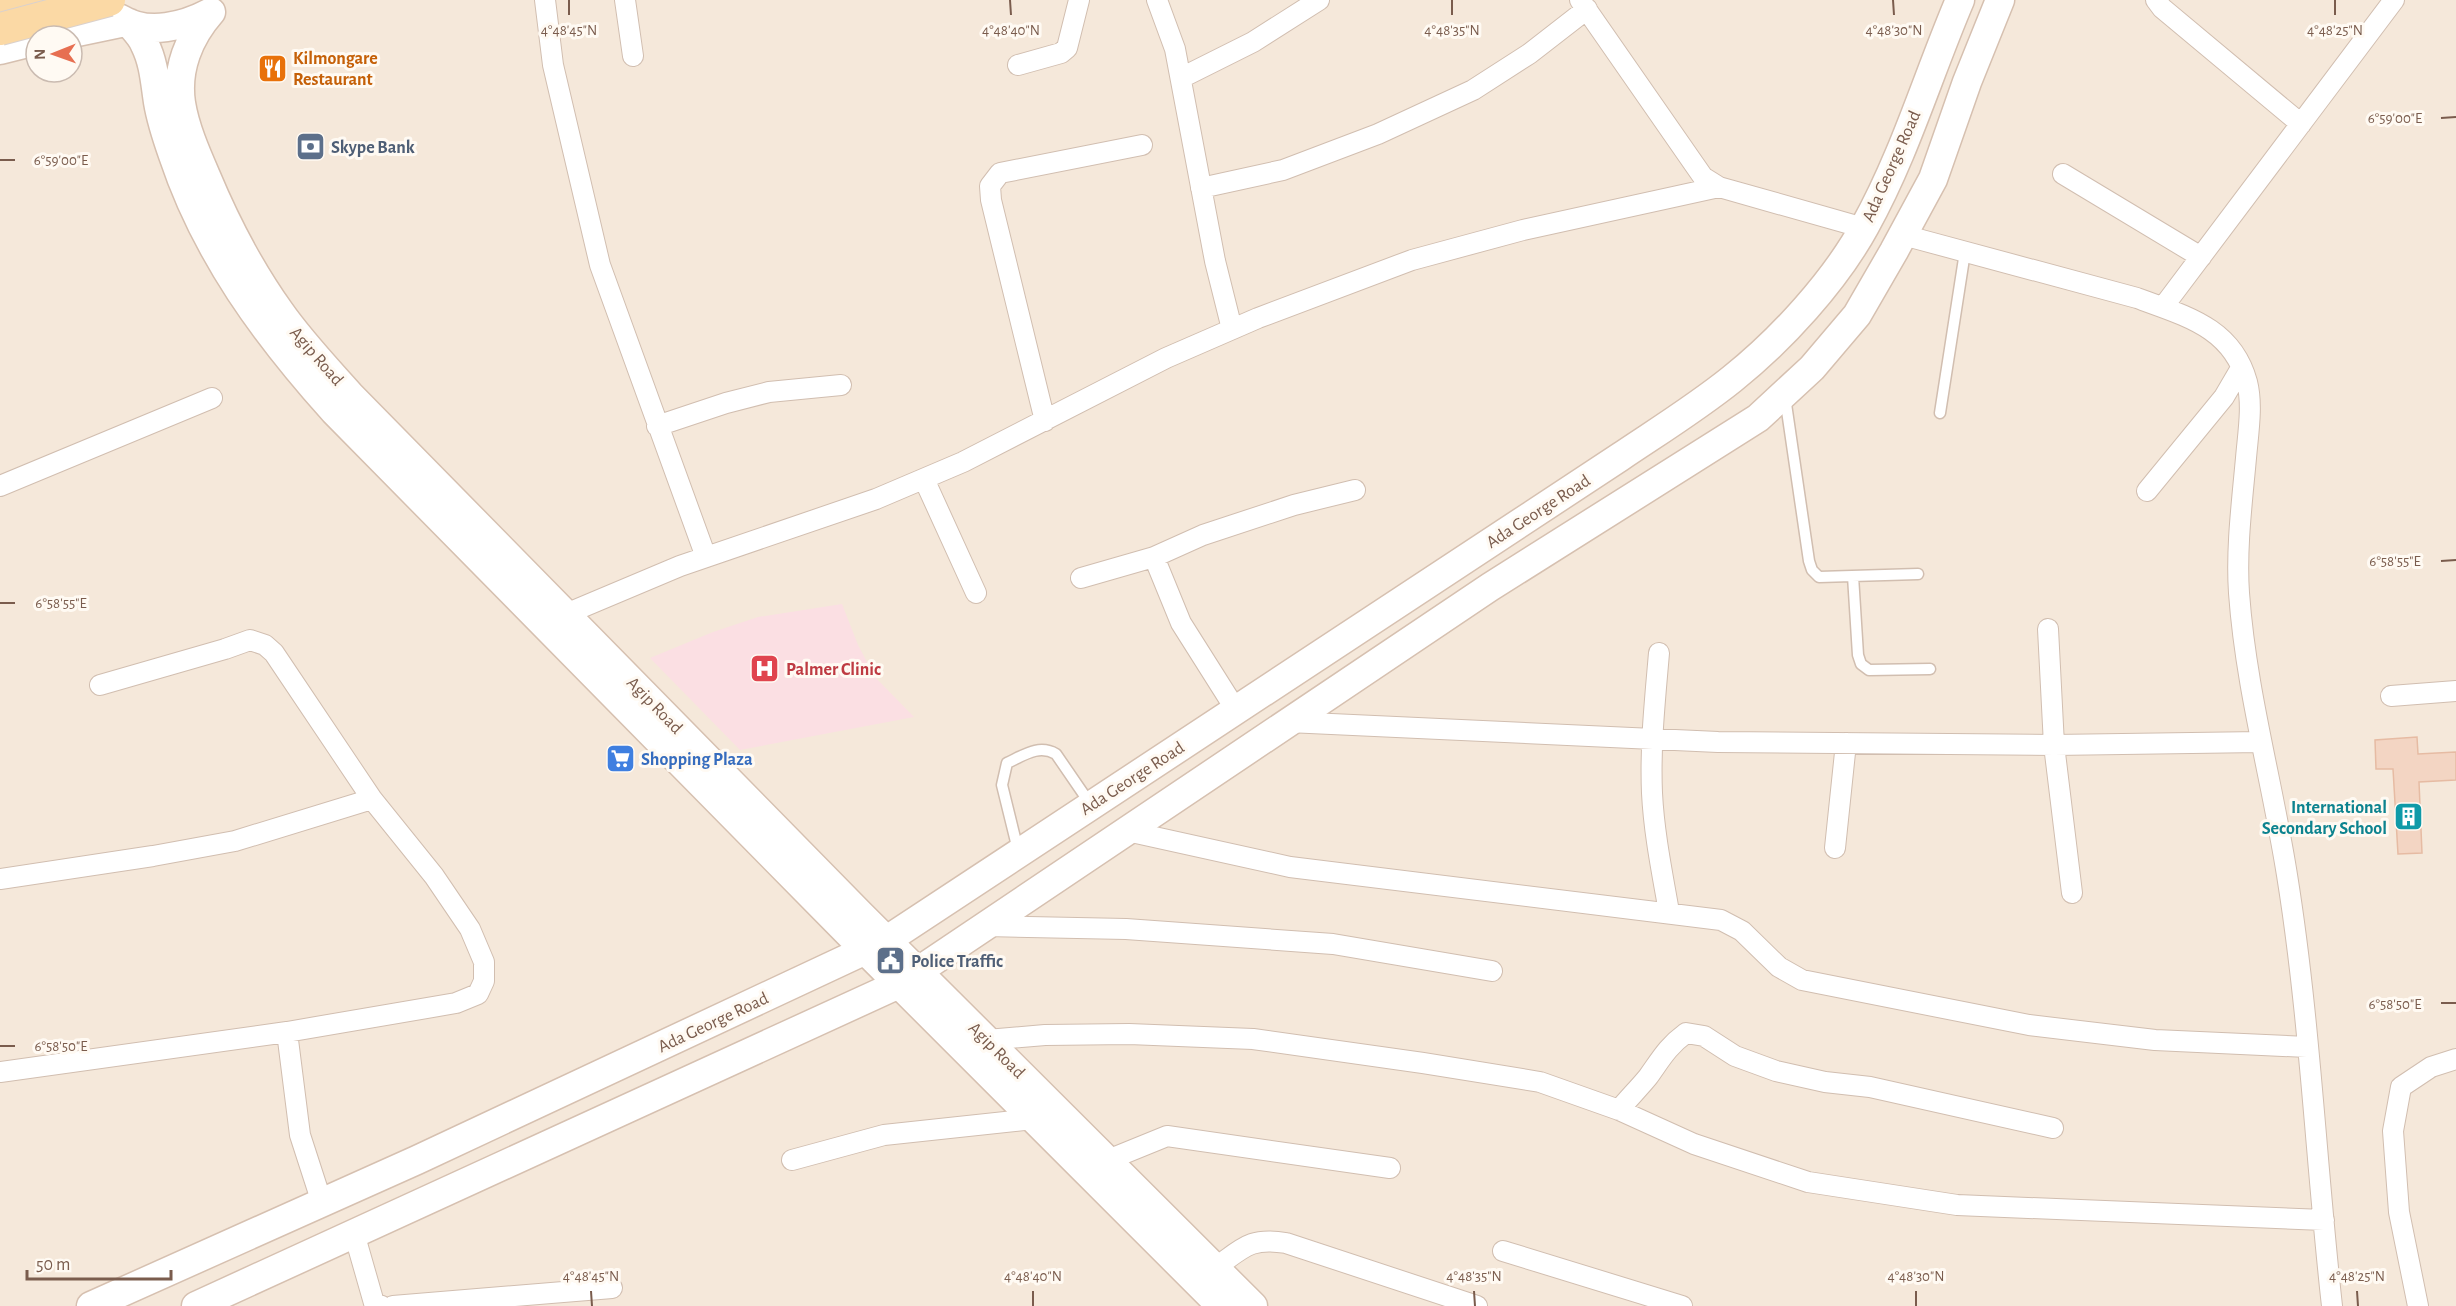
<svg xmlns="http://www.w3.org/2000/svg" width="2456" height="1306" viewBox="0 0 2456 1306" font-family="'Alegreya Sans',sans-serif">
<rect width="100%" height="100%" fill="#fdf6ec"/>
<!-- residential -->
<path fill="#f5e8da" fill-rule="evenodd" d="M0 0H2456V1306H0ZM36 36H72V72H36Z"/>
<!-- medical -->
<path fill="#fbdfe3" d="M842 604 858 645 875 677 914 717 740 750 650 658 713 632 758 617Z"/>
<!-- building -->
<path fill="#f3d5c3" stroke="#e6bba3" stroke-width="1.5" d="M2417 737 2418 754 2456 752V780L2419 782 2422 853 2398 854 2393 769H2376L2375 740Z"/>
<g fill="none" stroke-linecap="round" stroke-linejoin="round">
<defs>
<path id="lane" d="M1785 397 1809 561 1812 570 1819 577 1918 574
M1940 413 1965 252
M1853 576 1858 655 1861 664 1869 670 1930 669
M1018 850 1002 785 1007 763C1024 755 1039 744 1056 754L1091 805"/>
<path id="street" d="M545 0 553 65 600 265 706 557
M625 0 633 56
M1157 0 1175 49 1215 261 1232 329
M1580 0 1703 177 1719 187 1864 228
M2156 0 2162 8 2301 124
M1018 65 1061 53 1067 48 1079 0
M1181 78 1253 42 1319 0
M2063 174 2201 257
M1201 188 1283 170 1378 134 1473 90 1529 54 1587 9
M1903 235 2137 298C2185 316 2232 327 2247 382 2253 405 2248 434 2246 458 2242 502 2236 549 2239 593 2246 690 2272 780 2287 875 2310 1018 2316 1163 2332 1306
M2163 307 2394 0
M1045 421 991 200 990 186 1000 173 1142 145
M657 426 726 403 769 392 841 385
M924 479 976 593
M0 486 212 398
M2147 491 2224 397 2241 368
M1154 557 1181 623 1236 710
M1081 578 1154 557 1203 535 1294 505 1355 490
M566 614 680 566 876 499 963 462 1166 358 1258 318 1412 260 1523 230 1719 187
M2048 629 2054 745 2072 893
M1659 653C1655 700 1650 746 1652 793 1654 833 1662 872 1669 912
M2391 696 2456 691
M1288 722 1718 742 2054 745 2260 742
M1127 831 1290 867 1721 920 1742 931 1779 967 1802 980 2029 1025 2155 1040 2307 1047
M1835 848 1846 743
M0 879 153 856 235 841 372 799
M986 926 1126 929 1333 944 1492 971
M287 1032 300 1135 322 1203
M987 1040 1045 1035 1129 1034 1253 1039 1423 1063 1540 1082 1619 1110 1694 1144 1808 1182 1957 1205 2324 1220
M0 1072 287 1032 456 1003 478 994 484 981V962L470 929 434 876 372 799 274 653 265 645 250 640 225 649 100 685
M1619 1110C1628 1099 1639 1088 1648 1077 1661 1059 1667 1047 1686 1033L1704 1036 1735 1056 1776 1071 1825 1082 1870 1087 2053 1128
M792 1160 884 1135 1033 1119
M1108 1160 1167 1136 1390 1168
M354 1233 374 1303 382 1306
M1503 1251 1682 1306
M1215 1268C1243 1248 1250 1237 1286 1243L1477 1306
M393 1306 612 1288
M2418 1306 2399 1212 2393 1131 2401 1087 2431 1067 2456 1059"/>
<path id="secondary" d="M211 12C189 37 176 69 181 103 185 128 196 153 206 176 226 224 250 270 280 312 301 342 326 368 350 395L860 914 1253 1306
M121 19C148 36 185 26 211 12
M129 23C135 30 142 37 145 45 154 63 155 83 158 102 161 120 167 138 173 155 206 254 265 334 334 411L865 950 1221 1306
M58 36 125 22
M0 50 36 41
M91 1306 417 1160 887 940 1620 457C1657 432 1696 408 1732 379 1781 340 1835 281 1865 226 1905 154 1928 75 1960 0
M196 1306 899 984 1490 587 1758 418 1812 368 1857 315 1894 251 1933 179 1967 82 2000 0"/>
<path id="primary" d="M0 7 26 0"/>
</defs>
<!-- lane casing -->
<use href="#lane" stroke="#d1beb0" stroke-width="13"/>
<!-- street casing -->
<use href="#street" stroke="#d1beb0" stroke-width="22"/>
<!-- secondary casing -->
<use href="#secondary" stroke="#d6c0b0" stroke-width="31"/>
<!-- primary casing -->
<use href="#primary" stroke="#dad1cd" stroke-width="34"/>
<!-- lane -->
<use href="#lane" stroke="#fff" stroke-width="10"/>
<!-- street -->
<use href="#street" stroke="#fff" stroke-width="20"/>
<!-- secondary -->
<use href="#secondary" stroke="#fff" stroke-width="28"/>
<!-- primary -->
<use href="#primary" stroke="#fbd9a5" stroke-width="32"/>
<defs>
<path id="primary-bridge" d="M0 29 109 0"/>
</defs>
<!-- primary-bridge casing -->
<use href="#primary-bridge" stroke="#dad1cd" stroke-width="34" stroke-linecap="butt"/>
<!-- primary-bridge -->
<use href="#primary-bridge" stroke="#fbd9a5" stroke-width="32"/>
</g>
<!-- ticks -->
<path fill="none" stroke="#7a5c4d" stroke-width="2" d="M569 0V15M1010 0 1011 15M1452 0V15M1893 0 1894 15M2335 0V15M2441 118 2456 117M0 160H15M2441 561 2456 560M0 603H15M2441 1003H2456M0 1046H15M591 1291 592 1306M1033 1291V1306M1474 1291 1475 1306M1916 1291V1306M2357 1291 2358 1306"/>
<!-- icons -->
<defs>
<symbol id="restaurant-square" viewBox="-11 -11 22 22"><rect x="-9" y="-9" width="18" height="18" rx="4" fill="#e8710a" stroke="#fffaf3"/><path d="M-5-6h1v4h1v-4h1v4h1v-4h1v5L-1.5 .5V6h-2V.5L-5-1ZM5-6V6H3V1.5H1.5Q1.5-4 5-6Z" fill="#fff"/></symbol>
<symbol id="bank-square" viewBox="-11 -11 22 22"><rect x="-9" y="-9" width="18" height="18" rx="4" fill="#5c6f8a" stroke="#fffaf3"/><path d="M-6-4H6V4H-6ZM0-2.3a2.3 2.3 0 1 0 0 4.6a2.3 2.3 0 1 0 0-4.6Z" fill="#fff"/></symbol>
<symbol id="hospital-square" viewBox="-11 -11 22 22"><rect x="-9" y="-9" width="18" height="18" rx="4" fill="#e0444e" stroke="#fffaf3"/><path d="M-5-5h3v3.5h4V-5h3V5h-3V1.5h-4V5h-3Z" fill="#fff"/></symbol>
<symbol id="supermarket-square" viewBox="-11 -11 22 22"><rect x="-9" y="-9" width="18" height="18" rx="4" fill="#3f7fe0" stroke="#fffaf3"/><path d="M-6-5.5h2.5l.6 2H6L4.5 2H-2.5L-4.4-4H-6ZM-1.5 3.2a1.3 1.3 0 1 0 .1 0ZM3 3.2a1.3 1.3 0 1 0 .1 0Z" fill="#fff"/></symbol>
<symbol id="building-square" viewBox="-11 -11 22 22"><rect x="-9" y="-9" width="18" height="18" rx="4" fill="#0f9aa8" stroke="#fffaf3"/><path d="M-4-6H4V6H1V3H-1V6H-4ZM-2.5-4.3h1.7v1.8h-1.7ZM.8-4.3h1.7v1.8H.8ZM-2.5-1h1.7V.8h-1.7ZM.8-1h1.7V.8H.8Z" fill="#fff"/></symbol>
<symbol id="civic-square" viewBox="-11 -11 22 22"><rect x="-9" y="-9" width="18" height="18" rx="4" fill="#5c6f8a" stroke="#fffaf3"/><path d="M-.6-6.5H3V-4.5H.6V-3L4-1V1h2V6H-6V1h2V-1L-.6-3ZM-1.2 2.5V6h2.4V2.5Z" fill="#fff"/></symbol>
</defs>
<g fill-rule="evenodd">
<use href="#restaurant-square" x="256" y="52" width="33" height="33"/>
<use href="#bank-square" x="294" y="130" width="33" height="33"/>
<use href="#hospital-square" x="748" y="652" width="33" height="33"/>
<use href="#supermarket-square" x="604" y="742" width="33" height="33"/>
<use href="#building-square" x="2392" y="800" width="33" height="33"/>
<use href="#civic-square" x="874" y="944" width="33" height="33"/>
</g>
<g text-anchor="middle" stroke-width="6" stroke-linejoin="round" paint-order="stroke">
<!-- food labels -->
<g font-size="18" font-weight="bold" fill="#c56008" stroke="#fffaf3" text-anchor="start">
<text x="293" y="64">Kilmongare<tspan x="293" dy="21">Restaurant</tspan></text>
</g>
<!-- service labels -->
<g font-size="18" font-weight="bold" fill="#4e5e75" stroke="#fffaf3" text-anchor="start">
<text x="331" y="153">Skype Bank</text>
<text x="911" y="967">Police Traffic</text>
</g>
<!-- street labels -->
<g font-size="18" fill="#7a5c4d" stroke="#fffaf3">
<text transform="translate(1891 166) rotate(-66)" y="6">Ada George Road</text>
<text transform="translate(317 356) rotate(49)" y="6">Agip Road</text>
<text transform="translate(1538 511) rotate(-33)" y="6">Ada George Road</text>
<text transform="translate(655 705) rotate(46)" y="6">Agip Road</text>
<text transform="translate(1132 778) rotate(-33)" y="6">Ada George Road</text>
<text transform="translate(713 1022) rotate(-25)" y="6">Ada George Road</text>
<text transform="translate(997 1050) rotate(45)" y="6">Agip Road</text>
</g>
<!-- health labels -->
<g font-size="18" font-weight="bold" fill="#be3a42" stroke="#fffaf3" text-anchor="start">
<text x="786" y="675">Palmer Clinic</text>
</g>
<!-- shop labels -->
<g font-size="18" font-weight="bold" fill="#366cbe" stroke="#fffaf3" text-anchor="start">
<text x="641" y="765">Shopping Plaza</text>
</g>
<!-- culture labels -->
<g font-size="18" font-weight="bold" fill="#0d838f" stroke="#fffaf3" text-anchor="end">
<text x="2387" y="813">International<tspan x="2387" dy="21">Secondary School</tspan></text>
</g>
</g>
<g font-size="15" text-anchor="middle" fill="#7a5c4d" stroke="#fffaf3" stroke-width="6" stroke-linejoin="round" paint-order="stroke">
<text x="569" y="35">4°48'45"N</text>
<text x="1011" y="35">4°48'40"N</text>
<text x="1452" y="35">4°48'35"N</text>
<text x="1894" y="35">4°48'30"N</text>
<text x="2335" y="35">4°48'25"N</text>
<text x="2395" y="123">6°59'00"E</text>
<text x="61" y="165">6°59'00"E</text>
<text x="2395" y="566">6°58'55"E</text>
<text x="61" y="608">6°58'55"E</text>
<text x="2395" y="1009">6°58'50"E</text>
<text x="61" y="1051">6°58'50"E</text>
<text x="591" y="1281">4°48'45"N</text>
<text x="1033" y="1281">4°48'40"N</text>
<text x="1474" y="1281">4°48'35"N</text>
<text x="1916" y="1281">4°48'30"N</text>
<text x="2357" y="1281">4°48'25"N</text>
</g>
<!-- north arrow -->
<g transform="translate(54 54) rotate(269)"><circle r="28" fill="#fffaf3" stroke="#cabbb1" stroke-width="1.5"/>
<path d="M0-4.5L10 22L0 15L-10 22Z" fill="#e76f51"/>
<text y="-9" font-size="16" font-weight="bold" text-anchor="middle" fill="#7a5c4d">N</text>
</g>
<!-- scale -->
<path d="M27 1270v9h144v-9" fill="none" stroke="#7a5c4d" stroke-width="3"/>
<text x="36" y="1270" font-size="18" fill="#7a5c4d" stroke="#fffaf3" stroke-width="4.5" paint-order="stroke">50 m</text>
</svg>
